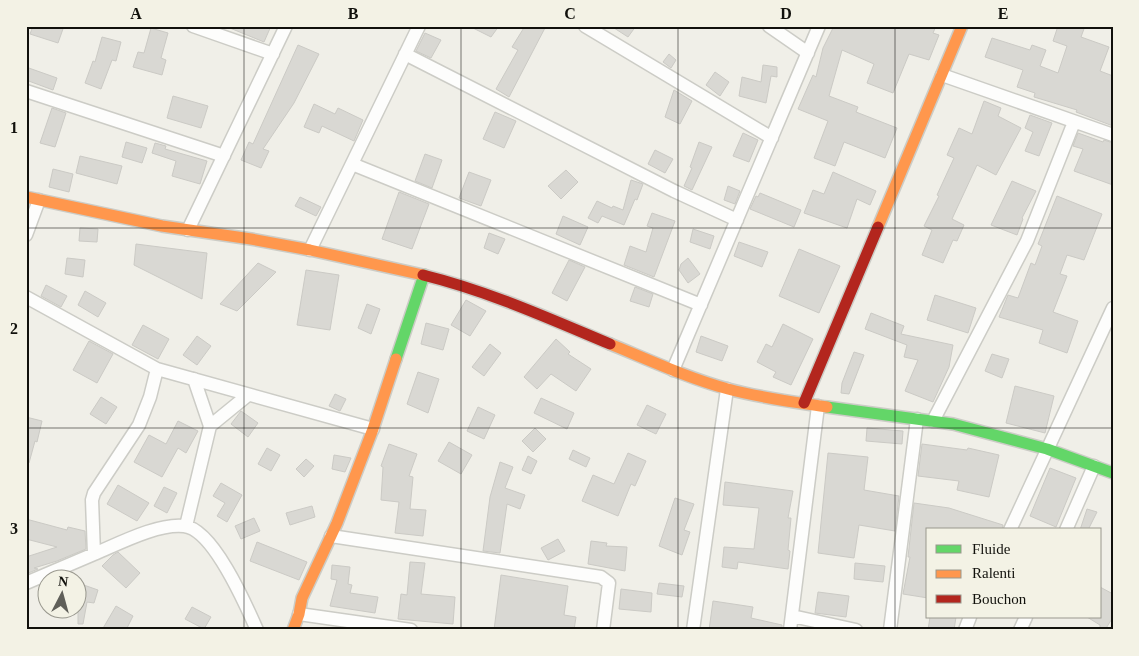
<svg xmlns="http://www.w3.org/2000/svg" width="1139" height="656" viewBox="0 0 1139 656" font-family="'Times New Roman',serif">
<rect width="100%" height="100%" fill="#f0efe8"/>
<!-- building -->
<path fill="#d9d8d3" stroke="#cbcac5" d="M33 26H64L58 43 30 34Z
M225 26H271L264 42Z
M469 26H499L491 37Z
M525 26H546L509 97 496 89 518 50 512 47Z
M611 26H636L628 37Z
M834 26H936L933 33 939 35 929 60 909 54 893 93 867 83 874 64 842 50 829 96 858 107 856 112 897 128 885 158 844 142 835 166 814 158 828 121 798 109 813 75 816 77 823 48Z
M1058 26H1085L1081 37 1109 47 1100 71 1113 76V126L1076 112 1077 110 1034 97 1035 93 1017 87 1023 70 985 57 992 38 1030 50 1032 45 1046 50 1040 66 1058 73 1067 46 1053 41Z
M151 28 168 33 161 58 166 60 162 75 133 67 138 52 144 53Z
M425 33 441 40 431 58 416 51Z
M102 37 121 42 116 61 112 60 101 89 85 83 93 61 95 62Z
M298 45 319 54 294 103 263 149 269 151 261 168 241 160 249 142 253 144Z
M669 54 676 60 671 68 663 62Z
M763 65 777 67V77L771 76 766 103 739 96 742 77 761 82Z
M26 67 57 78 53 90 26 80Z
M715 72 729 82 720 96 706 85Z
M674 90 692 101 680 124 665 117Z
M173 96 208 106 201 128 167 118Z
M984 101 1001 108 998 116 1021 128 996 175 977 165 952 219 964 225 957 241 953 240 943 263 922 255 932 230 924 226 939 196 937 195 954 158 947 155 959 128 972 134Z
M314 104 335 114 338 108 363 120 354 141 322 126 319 133 304 127Z
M52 108 66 113 55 147 40 143Z
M495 112 516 121 504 148 483 139Z
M1030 115 1052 123 1039 156 1025 151 1033 132 1025 128Z
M743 133 758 140 749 162 733 156Z
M1078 133 1103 142 1104 140 1113 143V185L1074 171 1083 149 1073 146Z
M126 142 147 148 142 163 122 157Z
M699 142 712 147 692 190 684 186 692 168 690 167Z
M155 143 166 146 165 149 207 161 200 184 172 176 176 161 152 153Z
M655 150 673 159 665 173 648 164Z
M425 154 442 160 432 188 415 181Z
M80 156 122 166 117 184 76 173Z
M53 169 73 174 69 192 49 187Z
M566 170 578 182 561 199 548 186Z
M469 172 491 180 481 206 459 198Z
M833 172 876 191 870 205 857 199 847 228 804 213 813 190 824 194Z
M631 180 643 184 637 200 635 199 624 225 602 216 598 223 588 218 597 201 612 208 613 206 623 210Z
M1012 181 1036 191 1022 218 1023 219 1017 235 991 225Z
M728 186 740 191 735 204 724 200Z
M399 192 429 204 412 249 382 239Z
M760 193 801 210 794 227 750 209 756 196 758 197Z
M1057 196 1102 214 1084 260 1067 255 1060 274 1067 276 1053 312 1078 321 1067 353 1039 343 1043 330 999 317 1008 295 1018 298 1031 263 1035 265 1042 246 1038 244Z
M300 197 321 207 316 216 295 206Z
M652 213 675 221 654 277 624 265 630 246 646 252 653 228 647 226Z
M563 216 588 227 580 245 556 234Z
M80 228 98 229 97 242 79 241Z
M693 229 714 236 710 249 690 242Z
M489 233 505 239 498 254 484 248Z
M739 242 768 252 762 267 734 256Z
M136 244 207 253 202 299 134 265Z
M799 249 840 266 819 313 779 296Z
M67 258 85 260 83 277 65 274Z
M688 258 700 274 688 283 679 270 681 264Z
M569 260 585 267 567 301 552 293Z
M258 263 276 272 237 311 220 304Z
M306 270 339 275 330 330 297 325Z
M46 285 67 296 61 307 41 296Z
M635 287 653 294 649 307 630 301Z
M85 291 106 303 98 317 78 305Z
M935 295 976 308 968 333 927 320Z
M466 300 486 311 470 336 451 325Z
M367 304 380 309 371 334 358 328Z
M871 313 904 326 901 334 953 345 949 367 933 402 905 391 918 360 904 357 907 345 865 329Z
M426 323 449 329 443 350 421 344Z
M783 324 813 339 791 385 773 377 776 372 757 362 766 344 772 347Z
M143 325 169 339 158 359 132 345Z
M197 336 211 346 197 365 183 355Z
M701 336 728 346 722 361 696 352Z
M556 339 570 352 568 354 591 369 576 391 551 374 537 389 524 377Z
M89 341 113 354 97 383 73 370Z
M490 344 501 353 484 376 472 367Z
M854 352 864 355 849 394 841 393 842 383Z
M992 354 1009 359 1002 378 985 371Z
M418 372 439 379 428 413 407 404Z
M1015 386 1054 396 1045 433 1006 423Z
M335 394 346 399 340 411 329 406Z
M101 397 117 407 106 424 90 414Z
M541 398 574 413 567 429 534 413Z
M647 405 666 414 656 434 637 425Z
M478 407 495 415 484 439 467 431Z
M241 411 258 423 248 437 231 424Z
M26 417 42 421 37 442 35 441 29 463H26Z
M178 421 198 431 186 453 178 448 162 477 134 462 149 435 166 444Z
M535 428 546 439 533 452 522 441Z
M867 428 903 431 902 444 866 441Z
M449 442 472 455 461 474 438 461Z
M389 444 417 454 409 476 413 477 410 509 426 510 423 536 395 533 399 502 381 500 383 467 381 466Z
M922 444 967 450 968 448 999 455 989 497 957 490 959 481 918 476Z
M267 448 280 455 271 471 258 464Z
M573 450 590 458 586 467 569 459Z
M628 453 646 461 635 486 631 484 618 516 582 501 593 475 614 484Z
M828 453 868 457 864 490 899 496 895 531 859 525 854 558 818 553Z
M334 455 351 458 345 472 332 469Z
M528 456 537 461 531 474 522 470Z
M306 459 314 466 304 477 296 469Z
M500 462 513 467 505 488 525 495 520 509 507 504 500 553 483 551 490 497Z
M1050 468 1076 478 1056 527 1030 516Z
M725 482 793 491 788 518H791L788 550 790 551 788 569 738 562 737 569 722 567 724 547 754 549 759 508 723 505Z
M221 483 242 495 227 522 217 516 225 503 213 496Z
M118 485 149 503 137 521 107 504Z
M164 487 177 493 167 513 154 506Z
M675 498 694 504 684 530 690 532 682 555 659 546Z
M914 503 949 508 1003 525 1002 530H928V598L903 594 910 557H908Z
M312 506 315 517 290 525 286 513Z
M1087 509 1097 512 1088 530H1080Z
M254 518 260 531 241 539 235 526Z
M26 519 67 530 68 527 85 531 86 549 57 561 34 568 38 569 26 574V557L57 547 26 539Z
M558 539 565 551 548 560 541 548Z
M591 541 607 543 606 546 627 547 625 571 588 564Z
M257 542 307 562 299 580 250 561Z
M118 552 140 573 126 588 102 566 113 555Z
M410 562 425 563 421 594 455 597 453 624 398 619 401 594 407 595Z
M855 563 885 566 883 582 854 579Z
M332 565 350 567 348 584 352 585 350 593 378 597 375 613 330 606 337 580 331 579Z
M501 575 568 586 564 615 576 617 574 630H494Z
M78 583 98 590 94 603 87 602 83 624H78Z
M659 583 684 586 682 597 657 594Z
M1100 587 1113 594V617L1105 630H1100V625L1087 617H1100Z
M621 589 652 593 651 612 619 609Z
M818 592 849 596 846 617 815 613Z
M713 601 753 607 751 618 782 625V630H709Z
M116 606 133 616 126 630H102Z
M192 607 211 617 204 629 185 619Z
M930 617H956L954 630H928Z"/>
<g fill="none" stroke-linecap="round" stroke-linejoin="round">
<defs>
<path id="street" d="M193 26 273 54
M585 26 772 138
M769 26 808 53
M405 54 674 191 737 220
M942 75 1113 135
M26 91 224 156
M352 164 701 305
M188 230 286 26
M26 235 39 200
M310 250 419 26
M26 297 157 369 373 429
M673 370 819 26
M933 421 1027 241 1074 122
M210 426 248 395
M186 526 210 426 194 379
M1010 530 1113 308
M1066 530 1094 466
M331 536 601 577 609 583 603 630
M94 554C118 544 158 523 184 526 213 529 246 605 257 630
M26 583 94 554 92 500 94 493 139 425 150 397 157 369
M299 614 411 630
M792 616 856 630
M693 630 727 389
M790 630 818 406
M890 630 917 419
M965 630 970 617
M1020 630 1026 617"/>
<path id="fast" d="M396 359 424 275
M827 407 953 424 1047 449 1113 473"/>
<path id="slow" d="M26 197 162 226 251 239 310 250 423 275
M878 227 962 26
M610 344C649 360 688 378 728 389 761 398 794 402 827 407
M293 630 299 614 302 598 337 523 373 429 396 359"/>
<path id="jam" d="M423 275C488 291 548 318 610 344
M804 403 878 227"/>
</defs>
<!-- street casing -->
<use href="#street" stroke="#ccccc6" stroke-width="15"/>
<!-- fast casing -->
<use href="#fast" stroke="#ccccc6" stroke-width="14"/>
<!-- slow casing -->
<use href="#slow" stroke="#ccccc6" stroke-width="14"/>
<!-- jam casing -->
<use href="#jam" stroke="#ccccc6" stroke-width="14"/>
<!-- street -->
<use href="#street" stroke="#fdfdfc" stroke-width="12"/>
<!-- fast -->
<use href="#fast" stroke="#63d668" stroke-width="11"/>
<!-- slow -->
<use href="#slow" stroke="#ff974d" stroke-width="11"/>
<!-- jam -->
<use href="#jam" stroke="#b3261e" stroke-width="11"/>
</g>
<!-- grid -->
<path fill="none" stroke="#11110c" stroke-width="1" stroke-opacity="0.55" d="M244 26V630M461 26V630M678 26V630M895 26V630M26 228H1113M26 428H1113"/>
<!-- border -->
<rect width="1139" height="656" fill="none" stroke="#f3f2e5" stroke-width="55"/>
<!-- legend -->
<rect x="926" y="528" width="175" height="90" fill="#f3f2e5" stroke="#99988e"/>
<rect x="936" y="545" width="25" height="8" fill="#63d668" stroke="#99988e"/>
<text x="972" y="554" font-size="15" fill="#11110c">Fluide</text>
<rect x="936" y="570" width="25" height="8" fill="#ff974d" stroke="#99988e"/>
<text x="972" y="578" font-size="15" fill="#11110c">Ralenti</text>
<rect x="936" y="595" width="25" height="8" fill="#b3261e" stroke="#99988e"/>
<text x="972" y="604" font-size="15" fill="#11110c">Bouchon</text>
<!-- north arrow -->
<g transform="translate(62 594) rotate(6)"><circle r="24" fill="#f3f2e5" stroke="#99988e"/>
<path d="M0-4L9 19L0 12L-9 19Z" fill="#5f5f59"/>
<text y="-8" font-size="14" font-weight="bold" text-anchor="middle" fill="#11110c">N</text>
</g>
<rect x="28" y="28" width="1084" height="600" fill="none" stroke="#11110c" stroke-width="2"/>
<g font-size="16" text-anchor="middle" font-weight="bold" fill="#11110c">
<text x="136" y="19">A</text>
<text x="353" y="19">B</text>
<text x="570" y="19">C</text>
<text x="786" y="19">D</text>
<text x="1003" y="19">E</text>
<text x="14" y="133">1</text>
<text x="14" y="334">2</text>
<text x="14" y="534">3</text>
</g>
</svg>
